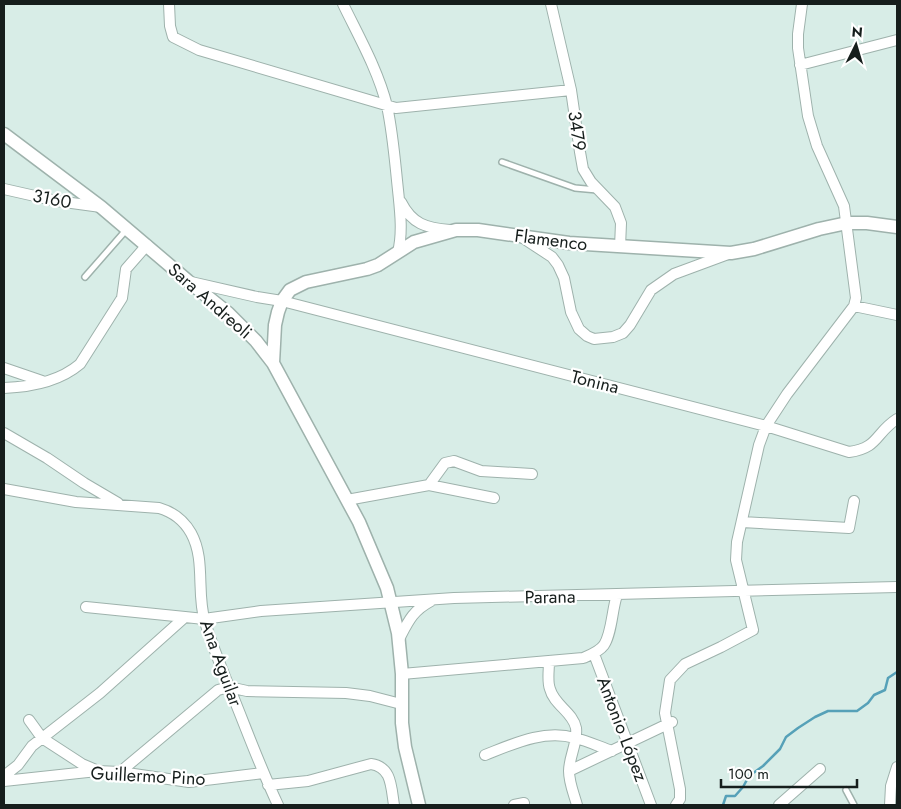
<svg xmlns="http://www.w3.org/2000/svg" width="901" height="809" viewBox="0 0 901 809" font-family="Jost,sans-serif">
<rect width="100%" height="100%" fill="#d8ede7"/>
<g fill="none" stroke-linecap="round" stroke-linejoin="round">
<!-- stream -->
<path stroke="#56a1b8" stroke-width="2.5" d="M723 805 726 796H735L743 787 749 776 763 766 780 749 786 737 798 728 815 717 828 711H857L868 703 874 695 885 690 888 678 897 672"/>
<defs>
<path id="service" d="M502 162 575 188 597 190
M85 277 127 229
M846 790 854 805"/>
<path id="minor" d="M169 4 170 26 173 37 199 50 396 108 571 90
M343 4C359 37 378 70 387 106 393 134 395 162 398 190 400 210 403 232 398 252
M551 4 571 90 580 152 583 169 591 182 615 207 621 223 620 247
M800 65 897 40
M4 189 57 201 101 207
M401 202C412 224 426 228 450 230
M523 238 552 257 558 265 564 278 571 312 579 329 587 336 594 339 613 337 623 333 630 325 651 290 674 274 728 254
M191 282 257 297 282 301 766 426 849 452C879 448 875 433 897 419
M854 306 897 315
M4 368 42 381
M4 388C30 387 60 381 80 364L122 298 126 269 147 245
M4 433 47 458 84 483 118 503
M429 485 445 463 454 461 481 471 532 474
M4 489 76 502 159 508C173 512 183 519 191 533 206 560 196 593 205 622 212 645 221 667 230 689 246 728 260 767 278 805
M347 500 429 485 494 498
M742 522 849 528 854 501
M86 607 185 617
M398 641C408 622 412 611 431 601
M594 654 651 805
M549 662C549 670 547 682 550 689 554 705 573 712 576 728 578 742 569 757 569 771 569 783 574 794 577 805
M402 674 583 658C590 655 599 652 604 645 612 633 612 609 617 595
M29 720 42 738 82 764 96 770
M485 755C513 744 544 729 575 738 588 741 600 747 612 751
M569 771 672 722
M120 772 218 690 229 687 247 691 346 693 370 696 401 704
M4 776 18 765 32 746 100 693 185 617 204 619 261 611 454 598 897 587
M4 781 97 771 120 772 189 782 263 773
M268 785 308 781 371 764C392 767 391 787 394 805
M514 805 524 803
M676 805 680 799V789L665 713 670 680 685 664 721 647 753 630 736 560 737 542 759 445 766 426 787 394 854 306 856 298 844 206 817 146 808 116 798 48V34L802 4
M779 805 820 769
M890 805 891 786 897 767"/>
<path id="tertiary" d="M4 134 101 207 188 281 228 313 256 341 273 363 359 522 387 588 398 633 402 674V723L405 747 419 805
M273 363 275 325 278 312 282 301 290 290 306 282 367 269 378 265 414 242 456 230H478L569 243 731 253 754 249 819 229 847 223H867L897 227"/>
</defs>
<!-- service casing -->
<use href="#service" stroke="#9eb2ac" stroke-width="8"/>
<!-- minor casing -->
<use href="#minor" stroke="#9eb2ac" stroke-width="12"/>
<!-- tertiary casing -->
<use href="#tertiary" stroke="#9eb2ac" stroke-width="15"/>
<!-- service -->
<use href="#service" stroke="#fff" stroke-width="5"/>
<!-- minor -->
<use href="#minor" stroke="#fff" stroke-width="10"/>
<!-- tertiary -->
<use href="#tertiary" stroke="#fff" stroke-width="12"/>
</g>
<g text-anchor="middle" stroke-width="4.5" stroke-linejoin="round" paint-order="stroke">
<!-- street labels -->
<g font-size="18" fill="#161e1c" stroke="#fff">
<text transform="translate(577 131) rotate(82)" y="6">3479</text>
<text transform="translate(52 199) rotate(11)" y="6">3160</text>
<text transform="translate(551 240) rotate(7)" y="6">Flamenco</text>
<text transform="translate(210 301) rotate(41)" y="6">Sara Andreoli</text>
<text transform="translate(595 382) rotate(14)" y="6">Tonina</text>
<text transform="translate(550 597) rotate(-1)" y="6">Parana</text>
<text transform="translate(221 663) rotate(70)" y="6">Ana Aguilar</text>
<text transform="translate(622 729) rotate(69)" y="6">Antonio López</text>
<text transform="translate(148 776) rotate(3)" y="6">Guillermo Pino</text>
</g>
</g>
<!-- border -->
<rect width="901" height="809" fill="none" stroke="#161e1c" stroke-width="10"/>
<!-- north arrow -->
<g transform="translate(856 45) rotate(5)" stroke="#ffffff" stroke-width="4" paint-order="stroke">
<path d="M0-4L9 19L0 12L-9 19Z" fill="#161e1c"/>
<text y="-8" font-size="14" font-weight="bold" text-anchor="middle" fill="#161e1c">N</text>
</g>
<!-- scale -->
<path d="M721 779v8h136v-8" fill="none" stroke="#161e1c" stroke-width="2.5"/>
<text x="728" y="779" font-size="15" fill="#161e1c" stroke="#ffffff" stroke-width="4" paint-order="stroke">100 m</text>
</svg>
